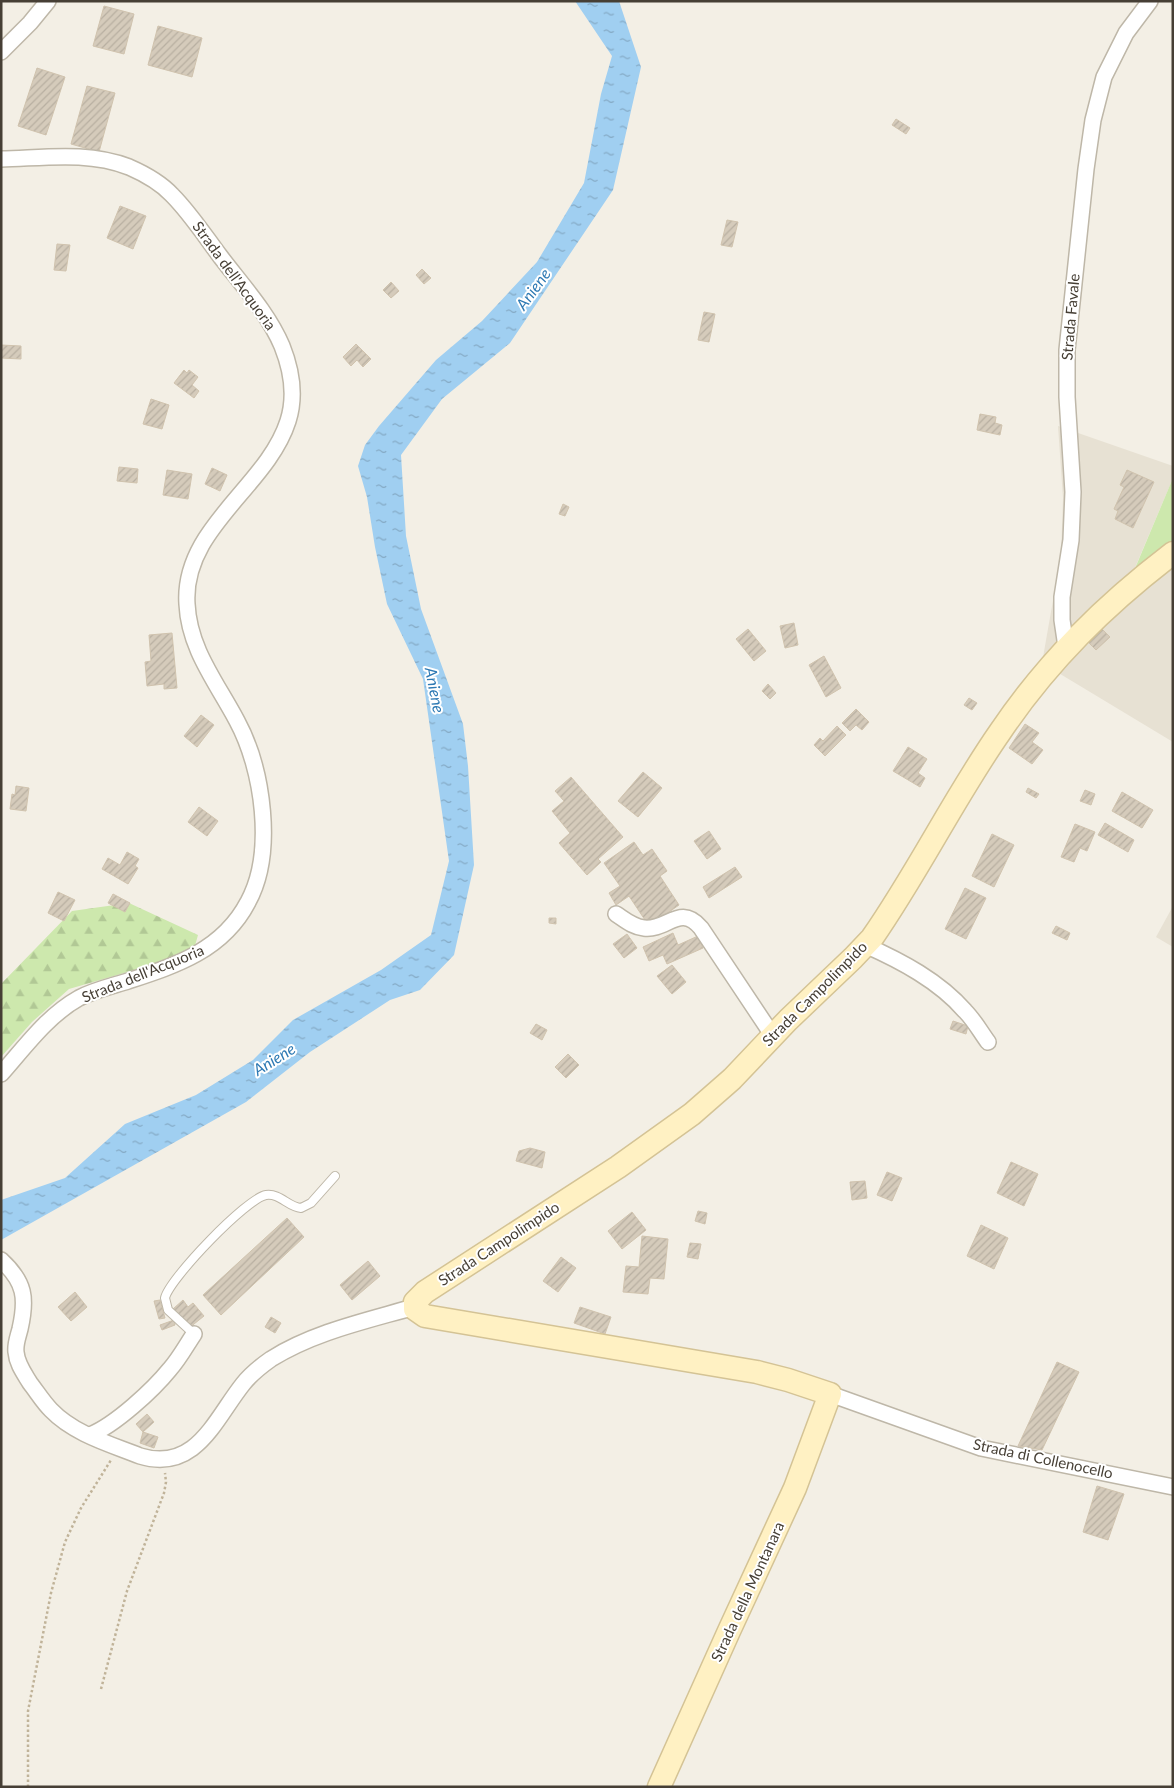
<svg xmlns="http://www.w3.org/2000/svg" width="1174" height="1788" viewBox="0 0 1174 1788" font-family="Lato,sans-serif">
<defs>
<pattern id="forest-firs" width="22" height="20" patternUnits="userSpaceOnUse" patternTransform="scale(1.25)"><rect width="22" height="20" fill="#cde8ad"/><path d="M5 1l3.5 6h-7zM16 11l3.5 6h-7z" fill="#b1c895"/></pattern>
<pattern id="water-ripples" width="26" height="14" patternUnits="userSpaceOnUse" patternTransform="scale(1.25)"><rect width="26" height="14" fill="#a0cff1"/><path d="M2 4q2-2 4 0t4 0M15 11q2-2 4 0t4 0" fill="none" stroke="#84a9c4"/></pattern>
<pattern id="building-hatch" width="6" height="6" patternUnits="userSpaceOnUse" patternTransform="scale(1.25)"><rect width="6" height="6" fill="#d5cbbb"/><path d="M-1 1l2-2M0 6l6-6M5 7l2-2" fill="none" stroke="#b8afa1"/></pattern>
</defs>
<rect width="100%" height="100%" fill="#f3efe5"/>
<!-- residential -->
<path fill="#e7e1d3" d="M1058 426 1173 466V478L1131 577 1173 547V742L1042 663 1061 555 1063 498Z
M1173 906V947L1156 937Z"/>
<!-- grass -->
<path fill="#cde8ad" d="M1173 478V547L1131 578Z"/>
<!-- forest -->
<path fill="url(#forest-firs)" d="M129 903 198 935 193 953 69 989 32 1022 1 1057V984L72 911Z"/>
<!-- water -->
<path fill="url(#water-ripples)" d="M575 1H619L641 67 613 190 510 343 442 399 401 455 406 536 421 609 463 724 468 766 474 865 454 955 420 990 390 1000 310 1052 246 1102 1 1240V1200L65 1178 125 1124 196 1095 253 1060 293 1020 381 970 431 935 449 861 423 679 387 604 375 547 367 497 358 466 365 445 379 426 436 360 482 321 537 262 584 183 601 94 612 56Z"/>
<!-- building -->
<path fill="url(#building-hatch)" stroke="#d0c3ae" d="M104 6 134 14 124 54 93 46Z
M158 26 202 38 192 77 148 65Z
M37 68 65 77 46 135 18 126Z
M87 86 115 93 99 152 71 144Z
M896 119 910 128 906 134 892 125Z
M120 206 146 216 133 249 107 238Z
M727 220 738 222 732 247 721 245Z
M57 244 70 245 66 271 54 270Z
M422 269 431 278 424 284 416 275Z
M391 282 399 291 391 298 383 290Z
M704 312 715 314 709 342 698 340Z
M356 344 371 359 363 367 357 360 351 366 343 357Z
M1 345 21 346V359L1 358Z
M184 370 187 373 189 370 198 377 192 385 199 391 194 398 174 383Z
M151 399 169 405 162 429 143 424Z
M980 414 996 417 995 423 1002 425 1000 435 977 430Z
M119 467 138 469 137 483 117 481Z
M212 468 227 475 220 491 205 484Z
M167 470 192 474 188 499 163 495Z
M1127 470 1154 482 1133 528 1115 519 1118 511 1114 509 1124 487 1120 485Z
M563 504 569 507 565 516 559 514Z
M794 623 798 645 785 648 780 626Z
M1100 627 1110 637 1096 650 1086 640Z
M748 629 766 651 754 661 736 639Z
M172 633 177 688 164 689V684L147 686 145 662 151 661 149 635Z
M824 656 841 688 826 697 809 665Z
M768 684 776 693 770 699 762 691Z
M969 698 977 703 972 710 964 705Z
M856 709 869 722 862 730 856 725 850 731 842 723Z
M201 715 214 725 197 747 184 736Z
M1025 724 1039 733 1032 742 1043 750 1032 764 1009 748Z
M837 726 846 735 825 756 814 745 820 738 823 741Z
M908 747 927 759 918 773 925 778 920 787 893 771Z
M643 772 662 788 638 817 618 801Z
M571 777 623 837 598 859 601 862 587 875 559 843 570 833 552 811 564 801 555 791Z
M16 786 29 788 26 811 10 809 12 794 15 795Z
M1028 788 1039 794 1036 798 1026 792Z
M1085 790 1095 794 1091 805 1080 801Z
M1122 792 1153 810 1142 828 1112 811Z
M199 807 218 821 207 836 188 822Z
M1105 823 1134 840 1128 852 1098 835Z
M1075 824 1095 832 1087 851 1080 848 1074 862 1061 857Z
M709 831 721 849 707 859 694 841Z
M992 834 1014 845 994 887 972 876Z
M634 842 643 855 652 849 667 871 660 876 679 905 649 926 629 896 616 905 609 893 620 886 604 863Z
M127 852 139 859 135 866 138 868 128 884 102 869 108 858 120 865Z
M735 867 742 877 709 898 703 887Z
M965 888 986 898 966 939 945 929Z
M58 892 75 900 64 921 48 913Z
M113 894 130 903 125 912 108 903Z
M549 918H556V924L549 923Z
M1056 926 1070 933 1067 940 1052 933Z
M673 933 678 945 698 936 703 948 667 964 663 955 649 961 643 947Z
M627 934 637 948 624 958 613 944Z
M672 965 686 982 672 994 657 976Z
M953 1021 968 1026 966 1034 950 1029Z
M536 1024 547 1030 542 1040 530 1033Z
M568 1054 579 1065 566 1078 555 1067Z
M530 1148 545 1152 542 1168 516 1161 519 1151Z
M1011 1162 1038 1174 1024 1206 997 1193Z
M887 1172 902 1178 892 1201 877 1195Z
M865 1181 867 1198 852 1200 850 1182Z
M698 1211 707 1213 705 1224 695 1221Z
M632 1212 646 1230 622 1249 608 1231Z
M287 1218 304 1237 221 1315 203 1295Z
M981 1225 1008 1238 994 1269 967 1256Z
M642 1236 668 1239 664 1279 650 1278 648 1294 623 1292 626 1266 639 1267Z
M690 1243 701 1244 698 1259 687 1257Z
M561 1257 576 1268 558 1292 543 1281Z
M368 1261 380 1276 352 1300 340 1285Z
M75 1292 87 1307 71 1321 58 1307Z
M160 1300 165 1318 159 1319 154 1301Z
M183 1300 188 1307 193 1303 204 1316 189 1328 173 1309Z
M580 1307 611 1317 605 1334 574 1323Z
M271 1317 281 1323 275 1333 265 1327Z
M174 1320 175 1325 162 1330 160 1325Z
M1057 1362 1079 1372 1042 1450 1018 1446Z
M147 1414 154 1422 143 1432 136 1424Z
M143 1432 158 1437 154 1448 140 1443Z
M1097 1486 1124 1494 1108 1540 1083 1532Z"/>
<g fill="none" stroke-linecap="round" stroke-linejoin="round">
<defs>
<path id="lane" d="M194 1334 168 1310 165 1298C169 1279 247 1198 266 1195 280 1193 288 1207 301 1208L311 1203 335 1176"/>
<path id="street" d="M1 52 30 23 48 1
M1 159C44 158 88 151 129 167 145 174 160 182 172 195 190 213 205 236 220 256 242 285 268 313 282 346 292 371 296 396 288 421 267 487 182 528 187 604 189 649 217 683 237 721 263 769 275 853 248 902 223 950 177 965 128 981 112 986 94 990 79 998 47 1016 25 1047 1 1074
M1066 647 1062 620V597L1071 540 1073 492 1067 397V350L1086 169 1093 120 1104 77 1126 33 1150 1
M616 914C625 920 633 927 644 928 667 931 680 903 701 928L773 1036
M865 945C901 961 939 981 965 1011 974 1020 980 1031 988 1042
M1 1260C25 1282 27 1298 20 1329 18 1337 15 1344 16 1352 17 1364 24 1373 30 1383 37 1392 43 1402 51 1410 74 1434 110 1444 140 1456 196 1473 215 1419 243 1384 251 1374 261 1366 271 1359 314 1332 366 1321 414 1307
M830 1394 981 1448 1173 1487
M90 1435C115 1425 153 1390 170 1369 179 1359 186 1346 194 1334"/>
<path id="secondary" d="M659 1787 729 1631 795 1488 830 1394 788 1380 757 1372 425 1316 415 1309V1302L425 1292 618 1167 692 1114 732 1079 788 1020 853 958 872 938C918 872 954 798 1000 732 1048 661 1105 605 1173 553"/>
</defs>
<!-- lane casing -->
<use href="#lane" stroke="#beb7a8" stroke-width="10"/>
<!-- street casing -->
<use href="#street" stroke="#beb7a8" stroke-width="18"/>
<!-- secondary casing -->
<use href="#secondary" stroke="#d4c395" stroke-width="25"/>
<!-- path -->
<path stroke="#c0b399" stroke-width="2.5" stroke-dasharray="2.5 2.5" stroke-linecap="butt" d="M101 1689 127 1591 164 1493 166 1482 165 1473
M28 1787V1711L51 1593 65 1542 81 1508 111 1460"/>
<!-- lane -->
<use href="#lane" stroke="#fff" stroke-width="8"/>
<!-- street -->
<use href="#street" stroke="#fff" stroke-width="15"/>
<!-- secondary -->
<use href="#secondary" stroke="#fff1c3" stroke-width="22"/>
</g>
<g text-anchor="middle" stroke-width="4" stroke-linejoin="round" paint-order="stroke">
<!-- street labels -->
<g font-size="15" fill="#463f35" stroke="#fff">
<text transform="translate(234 276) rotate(54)" y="5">Strada dell'Acquoria</text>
<text transform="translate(1071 317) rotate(-85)" y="5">Strada Favale</text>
<text transform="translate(143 974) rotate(-22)" y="5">Strada dell'Acquoria</text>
<text transform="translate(815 994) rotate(-45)" y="5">Strada Campolimpido</text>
<text transform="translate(499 1244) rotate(-33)" y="5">Strada Campolimpido</text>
<text transform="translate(1043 1459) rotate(12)" y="5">Strada di Collenocello</text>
<text transform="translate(748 1592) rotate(-65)" y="5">Strada della Montanara</text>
</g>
<!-- water labels -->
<g font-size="16" font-style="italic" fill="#2d79b3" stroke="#fff">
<text transform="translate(533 289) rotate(-54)" y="6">Aniene</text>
<text transform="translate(435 690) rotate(79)" y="6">Aniene</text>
<text transform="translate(274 1059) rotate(-32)" y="6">Aniene</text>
</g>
</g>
<!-- border -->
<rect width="1174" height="1788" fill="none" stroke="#463f35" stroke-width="5"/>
</svg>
